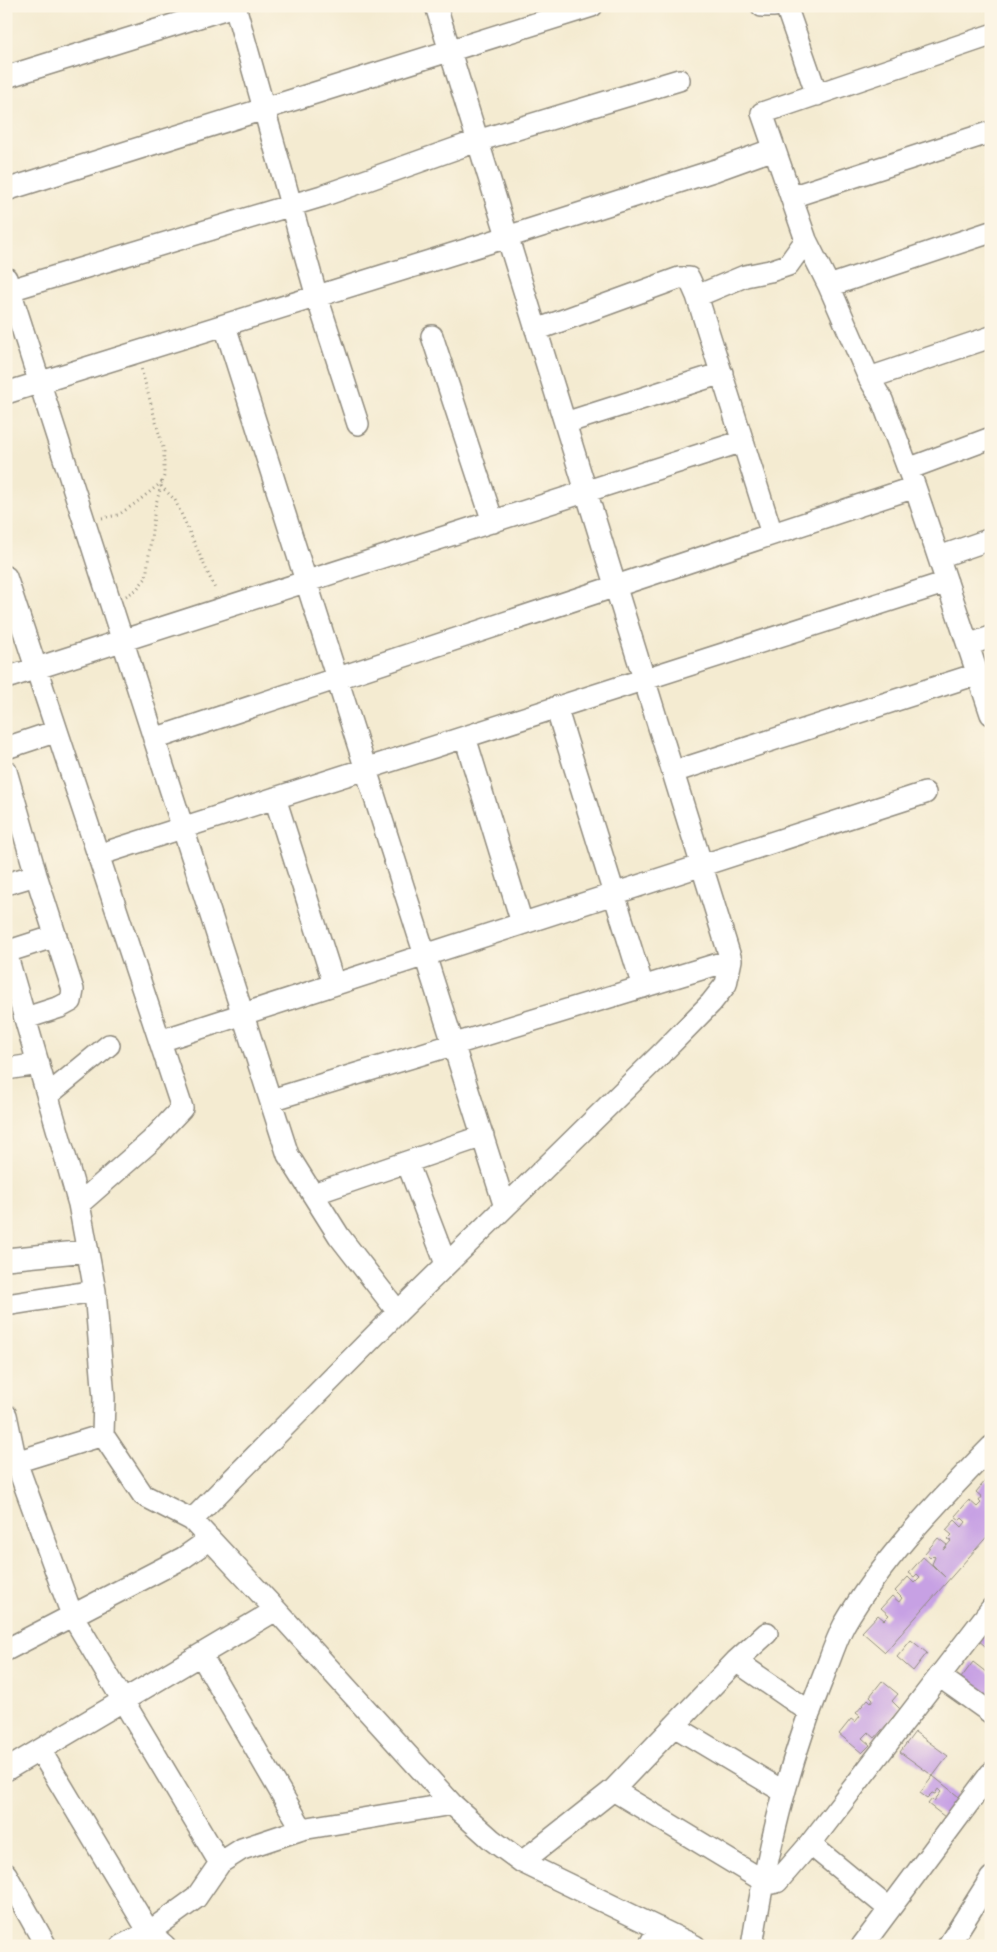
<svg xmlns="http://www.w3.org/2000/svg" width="997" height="1952" viewBox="0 0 997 1952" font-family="'Comic Neue',sans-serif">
<rect width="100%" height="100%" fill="#fcf5e5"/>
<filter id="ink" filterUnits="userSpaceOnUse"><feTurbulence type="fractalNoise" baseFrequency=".02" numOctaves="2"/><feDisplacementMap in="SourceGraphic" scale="10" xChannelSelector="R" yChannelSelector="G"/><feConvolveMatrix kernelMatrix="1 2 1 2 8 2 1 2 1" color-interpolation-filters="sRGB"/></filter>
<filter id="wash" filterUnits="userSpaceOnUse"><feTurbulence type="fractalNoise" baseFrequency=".0096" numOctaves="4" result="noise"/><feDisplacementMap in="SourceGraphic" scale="20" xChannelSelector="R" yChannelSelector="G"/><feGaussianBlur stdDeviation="1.12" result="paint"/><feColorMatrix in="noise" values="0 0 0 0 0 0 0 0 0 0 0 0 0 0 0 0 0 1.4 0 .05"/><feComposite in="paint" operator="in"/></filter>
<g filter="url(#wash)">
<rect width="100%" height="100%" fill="#f4ebd1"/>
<g id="blocks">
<!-- building -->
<path fill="#c7a1e4" d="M986 1480 991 1484V1532L885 1652 862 1632 878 1615 884 1620 889 1615 881 1608 892 1596 899 1602 902 1598 895 1591 908 1577 914 1583 920 1577 917 1574 914 1577 909 1573 923 1557 945 1577 932 1564 935 1557 933 1555 930 1558 925 1553 938 1538 947 1545 943 1550 951 1541 948 1539 952 1535 946 1530 955 1520 962 1527 966 1522 962 1518 960 1520 955 1516 969 1500 977 1507 981 1503 979 1501 982 1497 976 1492Z
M991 1625V1651L978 1640Z
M911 1640 927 1653 913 1671 897 1657Z
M973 1662 991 1676V1698L986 1704 958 1682Z
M882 1681 898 1694 892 1701 900 1709 875 1738 868 1732 862 1738 870 1745 862 1753 839 1734 851 1719 855 1722 860 1716 856 1713 868 1699 871 1702 873 1699 870 1696Z
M915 1732 948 1756 933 1776 964 1801 949 1820 928 1804 932 1799 934 1801 941 1792 938 1789 935 1794 932 1793 927 1798 920 1793 933 1776 900 1752Z"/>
</g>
</g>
<g filter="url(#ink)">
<use href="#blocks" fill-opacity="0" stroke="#908b7e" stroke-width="1"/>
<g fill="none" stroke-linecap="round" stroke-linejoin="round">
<defs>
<path id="minor" d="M235 6 317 297 358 424
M762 6H774
M786 6 817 95
M991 35 762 113 806 240 829 286 869 378 882 400 915 487 991 714
M6 77 234 6
M6 190C201 127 397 69 592 6
M791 197 991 132
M6 278 288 1155 339 1236 398 1312
M829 286 991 232
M10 290 322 196 477 141 679 80
M697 296 745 276 770 271 788 265 806 240
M225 326 505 1207
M536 330 679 278H689L697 296 772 534
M432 336 493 522
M869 378 991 337
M6 393 507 237 716 170 774 149
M565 423 722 373
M908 469 991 438
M939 557 991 539
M6 577 182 1108 151 1141 79 1204
M968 645 991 637
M6 678 743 441
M556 707 643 987
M465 737 522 923
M154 739 915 487
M6 748 57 731
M6 771 36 875 73 990 71 1001 60 1007 26 1018
M673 772 977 674
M275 798 334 984
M98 855 947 582
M6 884 36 875
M6 952 56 936
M6 953 79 1204 95 1291 104 1398 103 1435 143 1495 192 1520 276 1610 452 1804 492 1840 522 1862 695 1946
M160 1041 925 793
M6 1069 39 1064
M48 1095 109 1045
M271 1100 731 960
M407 1162 446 1264
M313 1194 483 1136
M6 1259 87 1251
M6 1305 95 1291
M6 1415 16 1462 72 1615 220 1863
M6 1465 103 1435
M192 1520 398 1312 662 1053 711 1003 726 984 731 960 436 6
M6 1650 183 1558 210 1539
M201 1655 302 1829
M736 1661 810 1712
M939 1676 991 1713
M674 1726 784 1792
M40 1750 149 1932 165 1946
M6 1770 276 1610
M613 1790 762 1880 772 1883 777 1882 810 1844 991 1609
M810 1844 888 1908
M522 1862 613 1790 736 1661 767 1633
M6 1874 46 1946
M121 1946 149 1932 196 1898 220 1863 242 1849 302 1829 452 1804
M649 1946 659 1928
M752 1946C766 1855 786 1771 820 1685 828 1666 834 1644 844 1625 882 1559 938 1502 991 1447
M862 1946 991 1773
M948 1946 991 1878"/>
</defs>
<!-- minor casing -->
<use href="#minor" stroke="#908b7e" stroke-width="24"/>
<!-- path -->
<path stroke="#908b7e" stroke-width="3" stroke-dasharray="1 4" stroke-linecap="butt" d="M161 486 175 500 216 591
M102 518 118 515 136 503 162 482
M126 596 136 590 146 578 155 507 164 476V451L141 368"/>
<!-- minor -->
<use href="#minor" stroke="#fff" stroke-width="21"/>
</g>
</g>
<!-- margin -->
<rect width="997" height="1952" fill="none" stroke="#fcf5e5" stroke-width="25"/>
</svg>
